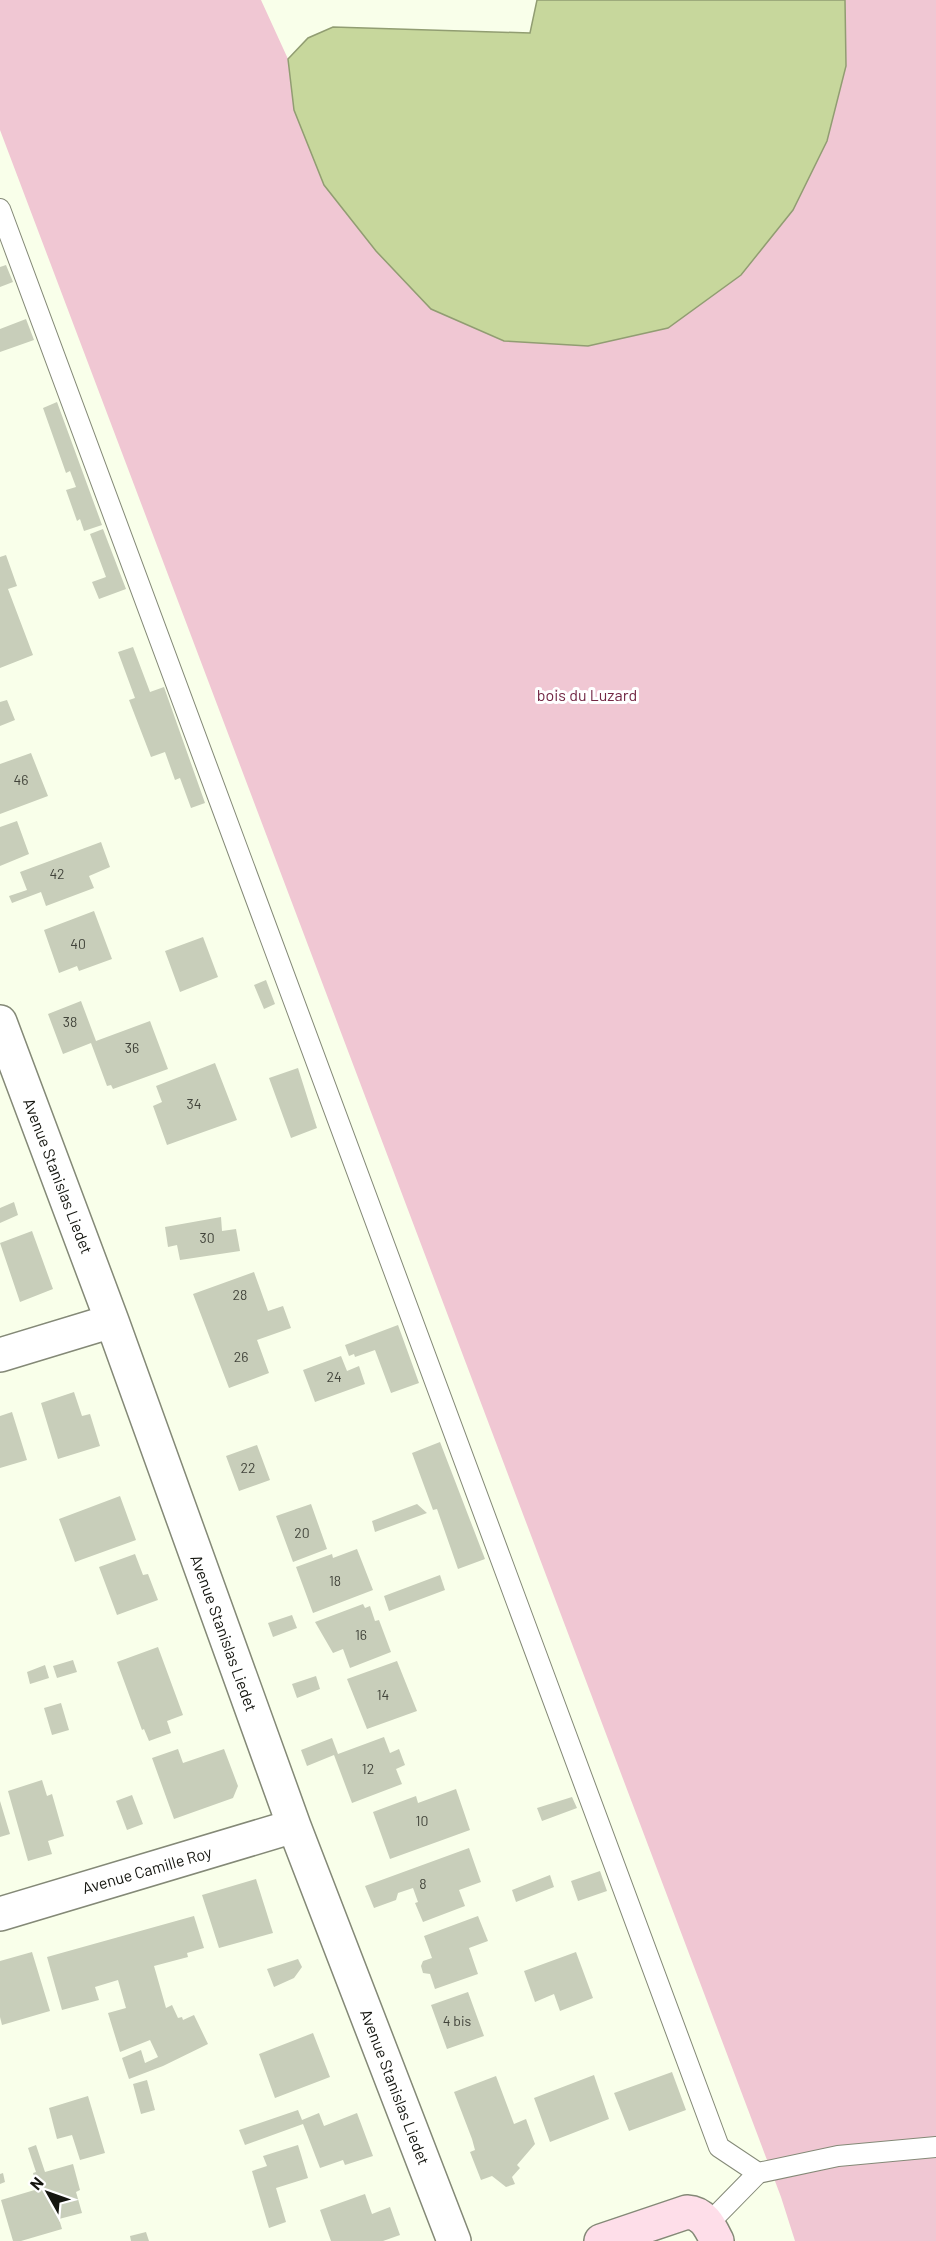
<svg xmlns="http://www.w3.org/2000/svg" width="936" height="2241" viewBox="0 0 936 2241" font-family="Barlow,sans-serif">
<rect width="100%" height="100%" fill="#f9ffea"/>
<!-- green -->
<path fill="#f0c7d3" d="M0 0H261L288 59 294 110 324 185 376 251 431 309 846 66 845 0H936V2241H795L781 2197 0 130Z"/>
<!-- water -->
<path fill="#c7d79c" stroke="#919d72" stroke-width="1.5" d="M537 0H845L846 66 827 141 793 210 741 275 668 328 588 346 504 341 431 309 376 251 324 185 294 110 288 59 308 38 333 27 530 33Z"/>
<!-- building -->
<path fill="#c8ceba" d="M6 265 13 282 0 287V267Z
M26 319 34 340 0 352V329Z
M57 402 102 525 84 531 80 519 77 521 66 490 76 487 70 471 66 473 43 408Z
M103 529 126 589 99 599 92 582 106 577 90 534Z
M6 555 17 586 8 589 33 655 0 668V557Z
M133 647 150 692 164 687 205 803 191 808 180 778 175 780 165 752 151 757 129 700 135 698 118 652Z
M7 700 15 720 0 726V702Z
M31 753 48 796 0 814V764Z
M17 821 29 854 0 866V827Z
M101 842 110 867 89 876 94 888 46 906 41 892 12 903 9 896 27 890 20 872Z
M94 911 112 959 79 971 77 966 59 973 44 930Z
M203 937 218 977 180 992 165 951Z
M266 980 275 1004 264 1009 254 985Z
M81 1001 96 1041 150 1021 168 1069 113 1089 111 1085 107 1086 91 1043 63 1054 48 1014Z
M215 1063 237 1120 167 1145 153 1106 162 1102 156 1086Z
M298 1068 317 1128 291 1138 269 1078Z
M14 1202 18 1215 0 1223V1208Z
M221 1217 222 1231 236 1229 240 1251 180 1260 177 1245 168 1247 165 1227Z
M32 1231 53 1289 20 1302 0 1243Z
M254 1272 268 1311 283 1306 291 1328 257 1340 269 1373 229 1388 193 1294Z
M398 1325 419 1383 391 1393 375 1350 355 1357 354 1354 349 1356 345 1345Z
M341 1356 347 1371 359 1366 365 1384 315 1402 303 1370Z
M74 1392 82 1416 90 1414 100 1446 58 1459 41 1403Z
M12 1412 27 1460 0 1468V1416Z
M440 1442 485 1559 458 1569 437 1509 433 1510 412 1453Z
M257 1445 270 1480 239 1491 226 1456Z
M120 1496 136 1540 75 1562 59 1519Z
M311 1504 327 1549 293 1562 276 1516Z
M417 1504 427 1513 375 1532 372 1521Z
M357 1549 373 1590 313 1613 296 1567 332 1554 333 1558Z
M135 1554 143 1575 148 1574 158 1600 117 1615 99 1567Z
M440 1575 445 1590 389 1611 384 1596Z
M363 1604 365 1608 370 1606 375 1621 379 1620 391 1652 350 1668 343 1649 333 1653 315 1622Z
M292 1615 297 1628 273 1637 268 1623Z
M158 1647 183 1715 167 1721 171 1733 149 1741 144 1729 142 1730 117 1662Z
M73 1660 77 1672 57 1678 53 1666Z
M397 1661 417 1711 367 1729 347 1679Z
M45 1665 49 1678 30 1684 27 1672Z
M316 1676 320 1689 297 1698 292 1684Z
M61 1703 69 1730 52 1735 44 1708Z
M384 1737 390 1753 399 1749 405 1765 396 1769 402 1784 352 1803 334 1755 307 1766 301 1750 332 1738 338 1754Z
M178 1749 183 1763 224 1749 238 1786 233 1798 174 1819 152 1758Z
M42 1780 47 1796 52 1794 64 1836 48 1841 52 1854 28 1861 8 1791Z
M456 1789 470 1830 390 1859 373 1812 416 1796 418 1803Z
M132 1795 143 1824 127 1830 116 1801Z
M572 1797 577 1808 542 1821 537 1808Z
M0 1801 10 1834 0 1837Z
M469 1848 481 1882 459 1890 465 1906 423 1922 415 1903 418 1902 413 1888 398 1893 396 1900 374 1908 365 1886Z
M600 1871 607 1891 578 1901 571 1881Z
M550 1875 554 1887 516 1902 512 1890Z
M256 1879 273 1933 219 1948 202 1895Z
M194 1916 204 1948 187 1953 188 1957 154 1966 166 2008 172 2005 178 2018 182 2017 183 2020 194 2015 208 2044 163 2066 129 2079 122 2058 141 2050 145 2063 158 2057 150 2040 120 2052 108 2013 126 2008 118 1980 95 1987 99 2000 62 2010 47 1957Z
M478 1916 488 1941 469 1948 478 1974 435 1989 430 1974 423 1973 421 1966 423 1961 432 1958 424 1936Z
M32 1952 50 2011 2 2025 0 2017V1961Z
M576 1952 593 1998 560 2011 554 1994 535 2002 524 1971Z
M298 1959 302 1967 294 1978 274 1987 267 1969Z
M468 1992 484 2036 447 2049 431 2005Z
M313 2033 330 2077 275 2098 259 2054Z
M672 2072 686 2110 629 2131 614 2093Z
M594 2075 609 2119 550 2142 534 2098Z
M496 2076 514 2124 526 2119 535 2144 517 2165 520 2168 512 2177 515 2184 506 2187 492 2176 481 2180 470 2152 475 2150 472 2139 454 2092Z
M147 2080 155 2110 141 2114 133 2084Z
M88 2096 105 2153 80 2160 72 2135 57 2139 49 2108Z
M298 2110 302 2120 319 2113 324 2126 357 2113 373 2156 345 2165 343 2160 320 2168 303 2124 245 2145 239 2130Z
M36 2145 45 2172 73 2164 80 2190 76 2192 82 2213 59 2219 62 2229 21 2241H13L1 2200 38 2189 33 2173 36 2172 28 2148Z
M298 2145 308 2178 276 2188 286 2222 269 2228 252 2171 267 2166 263 2156Z
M3 2173 5 2182 0 2184V2174Z
M365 2194 372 2214 390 2207 400 2235 383 2241H331L320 2210Z
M146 2232 149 2241H131L130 2236Z"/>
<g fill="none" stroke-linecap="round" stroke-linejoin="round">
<defs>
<path id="lane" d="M0 209 719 2147 758 2173
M708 2224 758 2173 838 2156 936 2147"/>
<path id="street" d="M0 1022 112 1321 294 1826 454 2241
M0 1355 112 1321
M0 1914 294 1826"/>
<path id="secondary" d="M601 2241 687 2212C704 2213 710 2227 717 2241"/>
</defs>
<!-- lane casing -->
<use href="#lane" stroke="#848977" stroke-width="22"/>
<!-- street casing -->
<use href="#street" stroke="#848977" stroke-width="36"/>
<!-- secondary casing -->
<use href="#secondary" stroke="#848977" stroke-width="36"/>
<!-- lane -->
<use href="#lane" stroke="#fff" stroke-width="20"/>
<!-- street -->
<use href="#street" stroke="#fff" stroke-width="33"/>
<!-- secondary -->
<use href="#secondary" stroke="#fedee9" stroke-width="33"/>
</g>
<g text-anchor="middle" stroke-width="6" stroke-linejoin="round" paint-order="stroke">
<!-- number labels -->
<g font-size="14" fill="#41433a">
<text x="21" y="785">46</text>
<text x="57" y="879">42</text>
<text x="78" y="949">40</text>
<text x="70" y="1027">38</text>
<text x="132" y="1053">36</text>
<text x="194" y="1109">34</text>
<text x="207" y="1243">30</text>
<text x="240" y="1300">28</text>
<text x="241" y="1362">26</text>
<text x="334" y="1382">24</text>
<text x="248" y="1473">22</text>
<text x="302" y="1538">20</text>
<text x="335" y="1586">18</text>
<text x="361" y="1640">16</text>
<text x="383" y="1700">14</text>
<text x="368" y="1774">12</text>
<text x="422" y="1826">10</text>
<text x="423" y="1889">8</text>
<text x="457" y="2026">4 bis</text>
</g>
<!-- park labels -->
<g font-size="16" fill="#722744" stroke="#fff">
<text x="587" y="701">bois du Luzard</text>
</g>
<!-- street labels -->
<g font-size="16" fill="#14150f" stroke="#fff">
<text transform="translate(58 1176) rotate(69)" y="6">Avenue Stanislas Liedet</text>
<text transform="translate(224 1633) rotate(70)" y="6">Avenue Stanislas Liedet</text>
<text transform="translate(147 1870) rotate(-16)" y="6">Avenue Camille Roy</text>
<text transform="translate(395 2087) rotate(69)" y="6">Avenue Stanislas Liedet</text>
</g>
</g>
<!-- north arrow -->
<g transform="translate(48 2193) rotate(310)" stroke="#ffffff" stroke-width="4.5" paint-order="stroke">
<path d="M0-4.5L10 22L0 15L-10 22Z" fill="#14150f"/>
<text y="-9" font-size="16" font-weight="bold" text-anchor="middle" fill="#14150f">N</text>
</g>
</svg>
